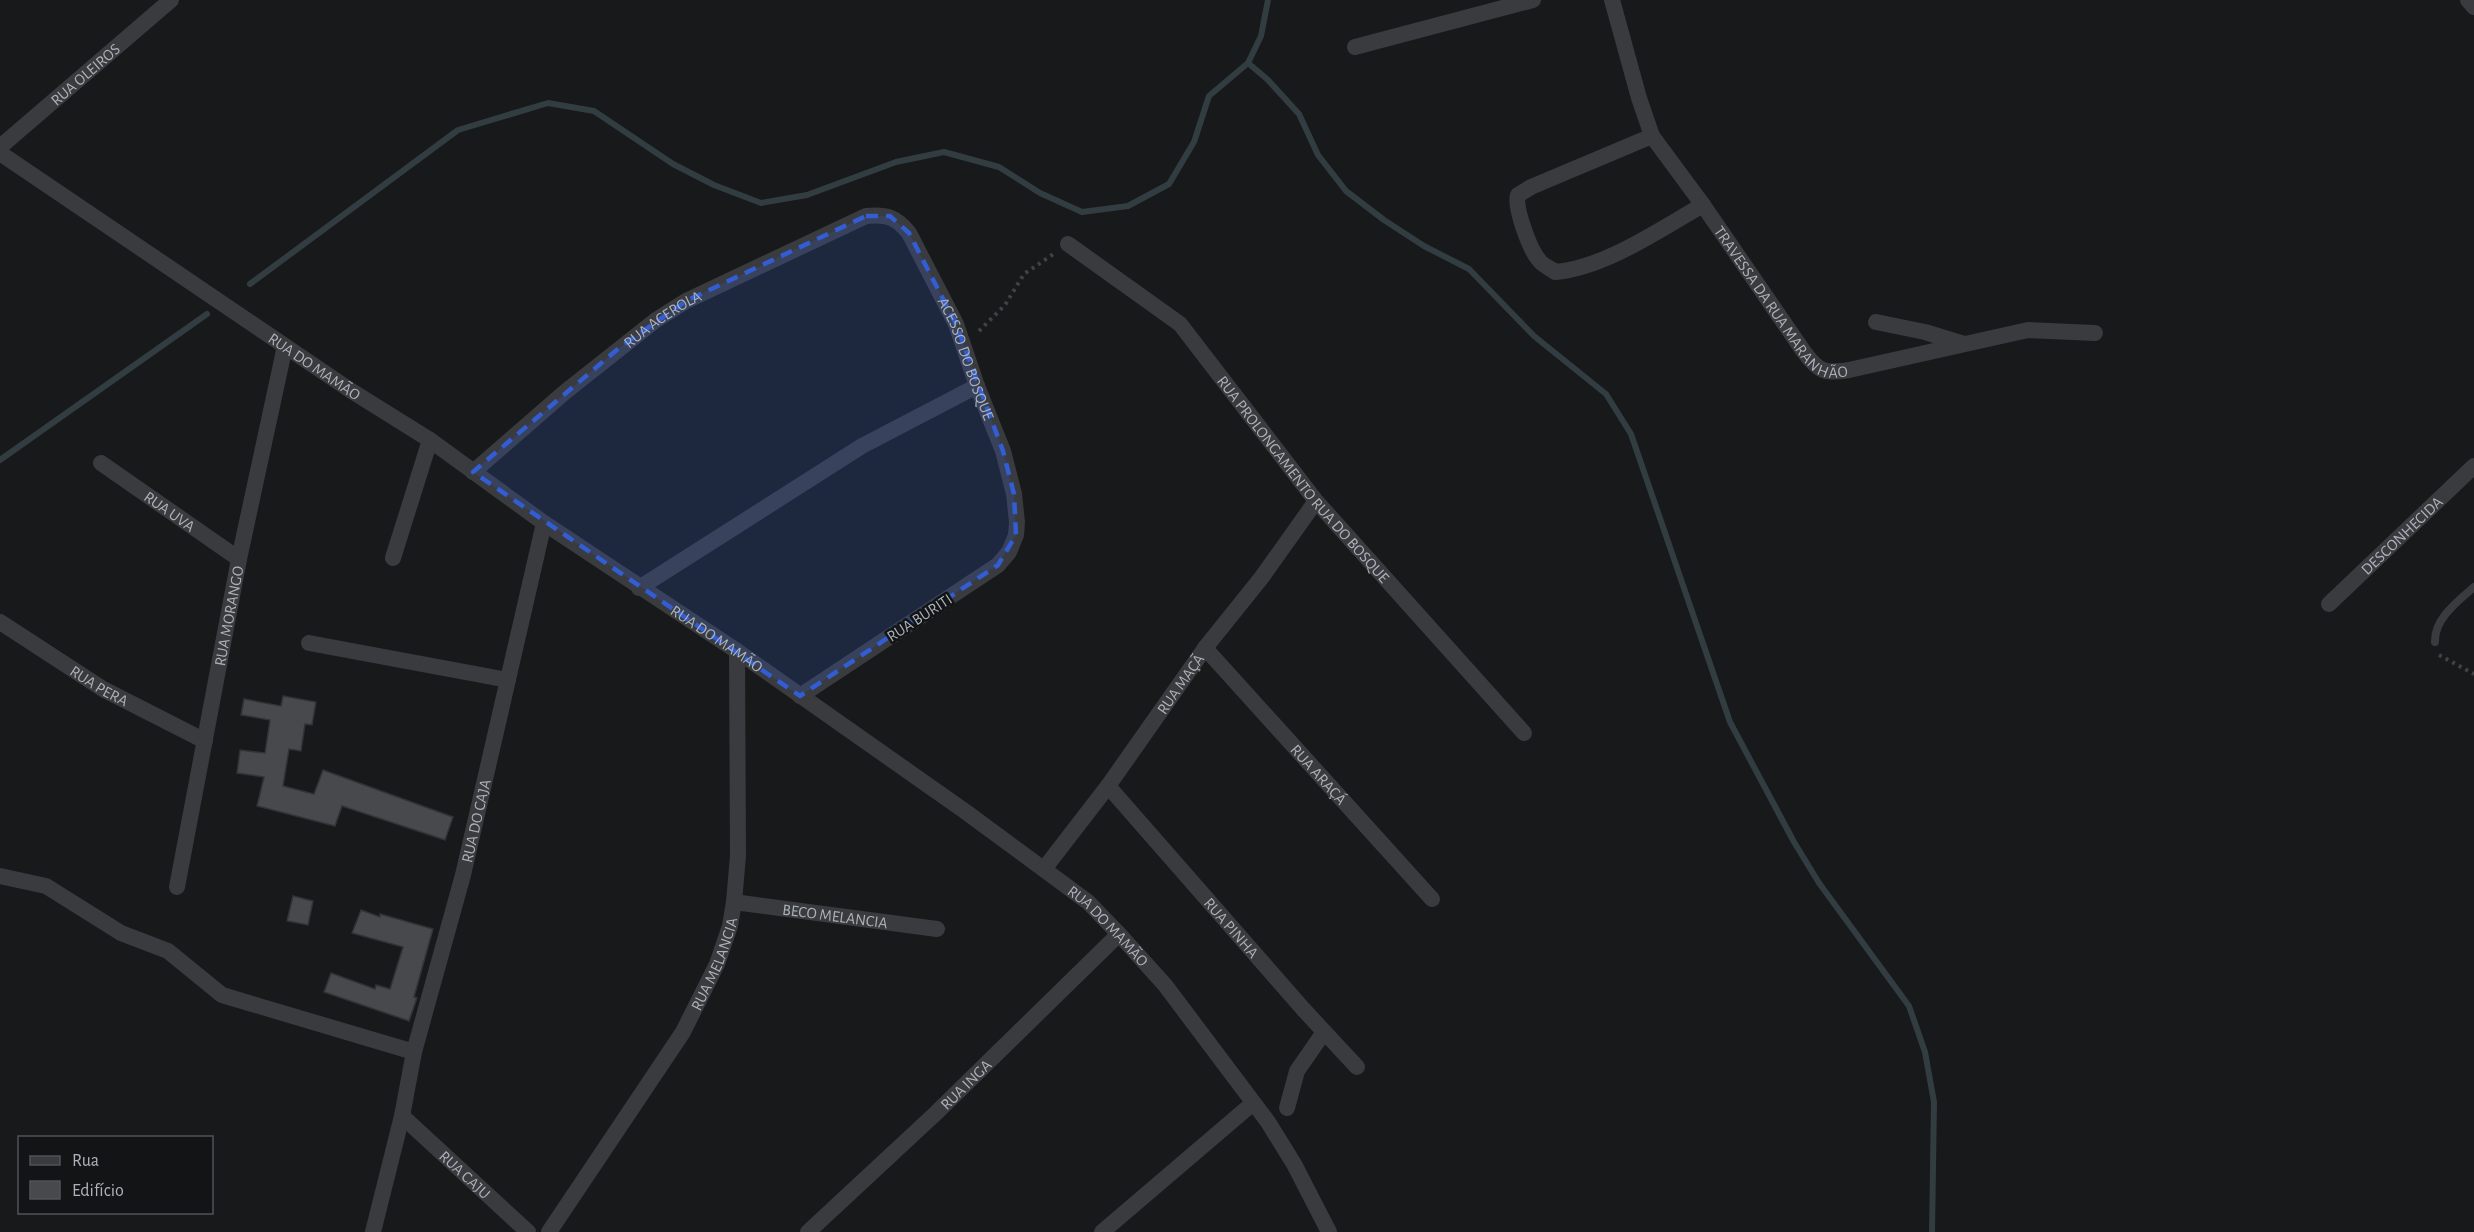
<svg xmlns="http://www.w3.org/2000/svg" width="2474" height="1232" viewBox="0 0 2474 1232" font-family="'Alegreya Sans',sans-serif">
<rect width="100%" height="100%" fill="#18191a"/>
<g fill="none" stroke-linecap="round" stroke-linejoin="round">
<!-- stream -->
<path stroke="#323d42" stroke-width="6" d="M1248 63 1267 79 1299 114 1318 155 1346 191 1384 220 1424 246 1469 269 1534 336 1606 394 1631 434 1730 722 1794 842 1819 883 1909 1006 1925 1052 1934 1102 1932 1232
M250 284 458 130 548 103 594 111 673 164 714 185 761 203 807 195 896 162 944 152 999 167 1040 193 1082 212 1128 206 1169 184 1194 142 1209 96 1248 63 1261 36 1268 0
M0 460 207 314"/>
</g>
<!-- building -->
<path fill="#47494d" stroke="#333336" stroke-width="1.5" d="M283 696 316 702 312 725 305 724 301 751 289 749 283 786 314 794 323 770 453 817 445 840 342 806 335 826 257 806 264 777 237 773 240 750 265 753 270 720 241 715 244 699 281 706Z
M293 896 313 901 308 925 287 921Z
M361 910 380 917V914L433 929 414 997 417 998 409 1021 324 992 331 973 375 989 376 985 390 989 403 947 352 933Z"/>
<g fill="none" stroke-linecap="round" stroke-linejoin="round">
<!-- path -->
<path stroke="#404246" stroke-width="4" stroke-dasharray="3 4.5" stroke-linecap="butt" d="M979 331 1005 305 1024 274 1055 253
M2439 655 2474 674"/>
<!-- lane -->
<path stroke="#3a3b3f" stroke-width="8" d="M2435 642C2434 619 2458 601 2474 587"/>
<!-- street -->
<g stroke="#3a3b3f" stroke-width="16">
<path id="s1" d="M1612 0 1639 98 1652 136 1703 205 1804 352C1819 372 1825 374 1849 370L2028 330 2095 333"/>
<path d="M2468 0 2474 7"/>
<path d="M1355 47 1533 0"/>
<path d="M1652 136 1531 187 1518 195C1514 207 1530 250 1539 260 1542 265 1550 268 1555 272 1605 268 1660 229 1703 205"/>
<path id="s2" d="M0 147 171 0"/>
<path id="s3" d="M0 153 350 390 430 440 544 523 737 651 966 812 1088 902 1119 934 1165 985 1268 1122 1294 1164 1329 1232"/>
<path id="s4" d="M1068 244 1180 324 1316 501 1524 733"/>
<path d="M1876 322 1925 332 1964 344"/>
<path id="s5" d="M101 463 239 559"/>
<path id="s6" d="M473 472 565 392 656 320 686 301 866 216C887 214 896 217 909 233L956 324 977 386 1003 451 1014 494 1017 522 1016 535 1009 552 998 565 800 696"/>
<path d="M393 558 430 440"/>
<path d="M639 588 862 446 977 386"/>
<path id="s7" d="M2329 604 2474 466"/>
<path id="s8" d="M0 622 103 689 205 741"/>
<path d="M309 643 508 680"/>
<path id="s9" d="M1205 648 1432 899"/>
<path id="s10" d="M1108 786 1304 1010 1357 1067"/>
<path id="s11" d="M1044 869 1108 786 1205 648 1262 577 1316 501"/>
<path d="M0 876 46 886 121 933 168 951 222 995 414 1052"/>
<path id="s12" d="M177 887 239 559 285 346"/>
<path id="s13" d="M734 902 937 929"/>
<path d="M1287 1108 1297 1071 1324 1032"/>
<path id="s14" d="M402 1116 528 1232"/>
<path id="s15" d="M373 1232 402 1116 414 1052 463 875 544 523"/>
<path id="s16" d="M549 1232 683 1032 717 964 730 926 734 902 738 856 737 651"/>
<path id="s17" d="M808 1232 935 1114 1119 934"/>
<path d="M1102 1232 1252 1104"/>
</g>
</g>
<!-- marked area -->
<path fill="#325dd3" fill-opacity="0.2" stroke="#325dd3" stroke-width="4.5" stroke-dasharray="12 8" stroke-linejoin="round" d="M866 216H890L909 233 956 324 1003 451 1014 494 1016 535 998 565 800 696 473 472 619 348 686 301Z"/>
<g text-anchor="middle" stroke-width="5" stroke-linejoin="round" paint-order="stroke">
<!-- street labels -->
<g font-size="16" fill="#acb2b9" stroke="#131415">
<text dy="6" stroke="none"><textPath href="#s2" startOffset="112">RUA OLEIROS</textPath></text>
<text dy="6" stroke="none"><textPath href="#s1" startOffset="356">TRAVESSA DA RUA MARANHÃO</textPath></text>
<text dy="6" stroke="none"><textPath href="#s6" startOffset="244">RUA ACEROLA</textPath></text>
<text dy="6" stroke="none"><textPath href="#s6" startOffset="660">ACESSO DO BOSQUE</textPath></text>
<text dy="6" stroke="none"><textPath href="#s3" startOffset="380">RUA DO MAMÃO</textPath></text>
<text dy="6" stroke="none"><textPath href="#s4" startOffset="336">RUA PROLONGAMENTO RUA DO BOSQUE</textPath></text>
<text dy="6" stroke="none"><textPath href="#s5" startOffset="84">RUA UVA</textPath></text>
<text dy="6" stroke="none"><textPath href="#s7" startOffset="100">DESCONHECIDA</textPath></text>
<text dy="6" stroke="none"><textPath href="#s12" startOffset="276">RUA MORANGO</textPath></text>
<text transform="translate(919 617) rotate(-33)" y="6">RUA BURITI</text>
<text dy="6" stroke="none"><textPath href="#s3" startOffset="866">RUA DO MAMÃO</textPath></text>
<text dy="6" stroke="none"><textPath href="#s11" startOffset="230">RUA MAÇÃ</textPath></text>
<text dy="6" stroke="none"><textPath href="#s8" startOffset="118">RUA PERA</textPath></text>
<text dy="6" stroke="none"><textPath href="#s9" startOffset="170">RUA ARAÇÁ</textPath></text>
<text dy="6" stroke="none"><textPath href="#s15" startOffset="424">RUA DO CAJA</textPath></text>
<text dy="6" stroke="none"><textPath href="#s13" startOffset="102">BECO MELANCIA</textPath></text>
<text dy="6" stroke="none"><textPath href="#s3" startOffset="1352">RUA DO MAMÃO</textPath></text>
<text dy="6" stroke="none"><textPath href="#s10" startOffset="188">RUA PINHA</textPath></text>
<text dy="6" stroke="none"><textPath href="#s16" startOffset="316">RUA MELANCIA</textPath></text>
<text dy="6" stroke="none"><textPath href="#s17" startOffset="216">RUA INGA</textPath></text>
<text dy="6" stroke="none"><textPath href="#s14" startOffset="86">RUA CAJU</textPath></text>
</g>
</g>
<!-- legend -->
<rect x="18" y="1136" width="195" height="78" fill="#131415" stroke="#505357" stroke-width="1.5"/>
<rect x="30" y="1156" width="30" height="9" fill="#3a3b3f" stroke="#505357" stroke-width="1.5"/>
<text x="72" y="1166" font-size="18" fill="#acb2b9">Rua</text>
<rect x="30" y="1181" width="30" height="18" fill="#47494d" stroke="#505357" stroke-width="1.5"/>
<text x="72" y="1196" font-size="18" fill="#acb2b9">Edifício</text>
</svg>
